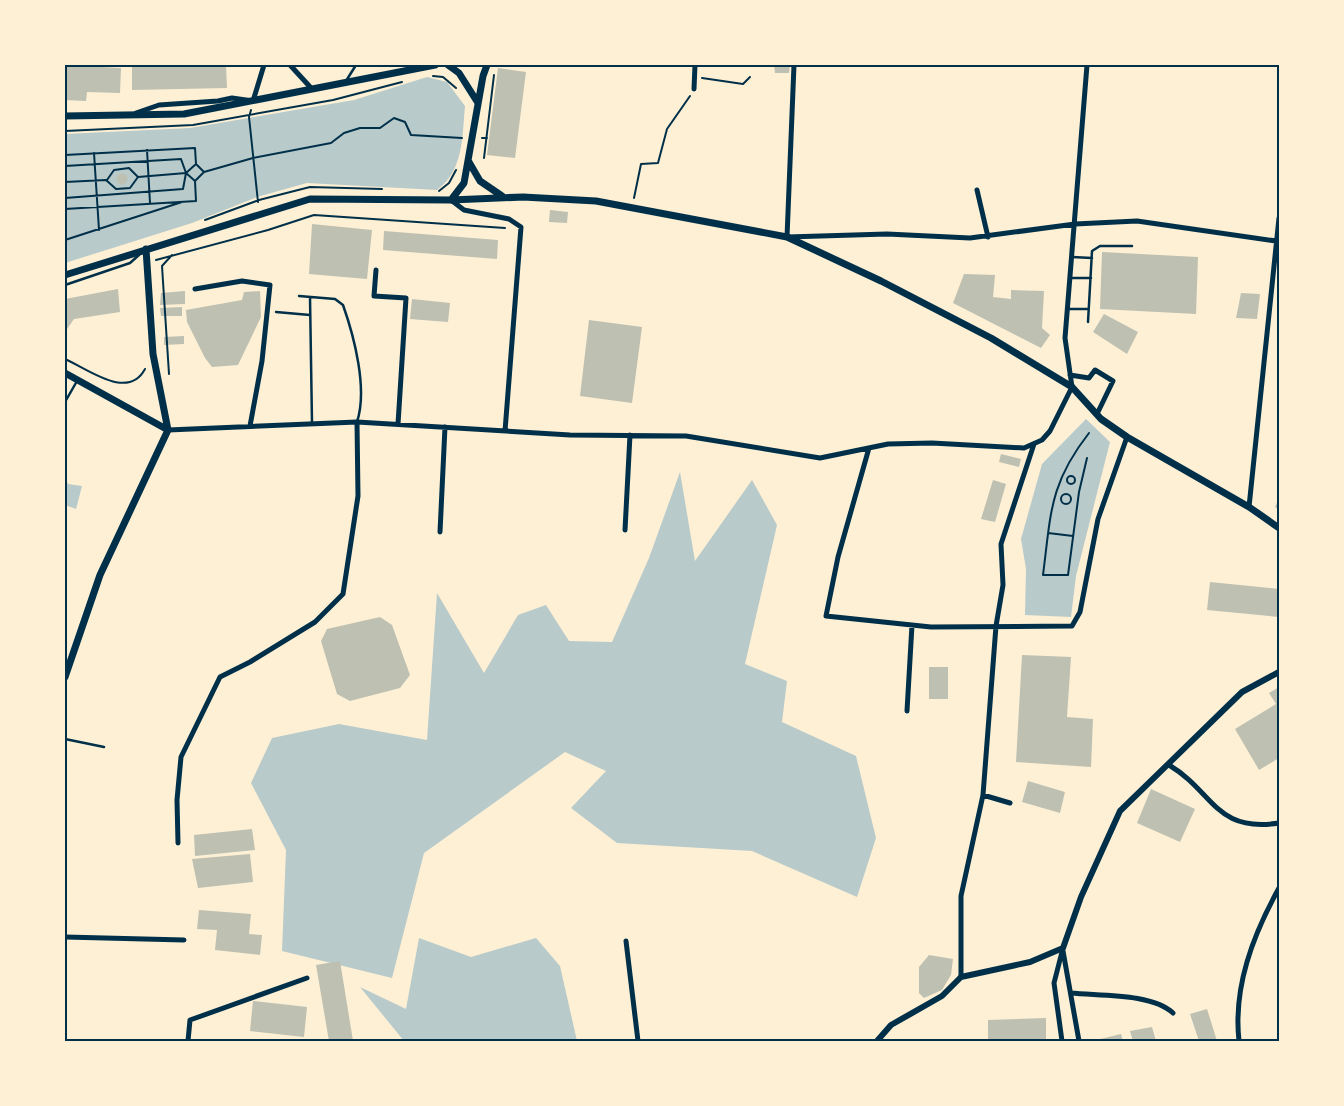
<svg xmlns="http://www.w3.org/2000/svg" width="1344" height="1106" viewBox="0 0 1344 1106" font-family="Montserrat,sans-serif">
<rect width="100%" height="100%" fill="#fdf0d5"/>
<!-- green -->
<path fill="#b9caca" d="M427 77 447 82 465 106C462 137 464 170 437 190L307 183 257 197 192 223 65 263V134L190 128 354 100Z
M1086 419 1110 442 1076 576 1071 617 1025 615 1026 569 1021 539 1042 464Z
M680 472 695 561 752 480 777 525 745 664 787 681 782 722 856 756 876 838 857 897 752 851 617 843 571 808 606 771 565 752 424 853 392 978 282 951 286 850 251 783 272 738 339 724 427 740 437 593 484 673 518 615 546 605 569 641 612 642 649 558Z
M65 477 68 484 82 486 76 509 65 505Z
M419 938 471 957 536 938 560 966 577 1041H404L360 987 406 1009Z"/>
<!-- building -->
<path fill="#bec0b2" d="M65 65 121 68 120 93 87 92 86 101 65 100Z
M226 65 227 88 132 90V66Z
M774 65H790L789 73H775Z
M498 68 526 72 515 158 487 155Z
M116.5 179a5.5 5.5 0 1 1 11 0a5.5 5.5 0 1 1-11 0Z
M550 210 568 212 567 223 549 222Z
M312 224 372 230 367 279 309 274Z
M384 231 498 240 497 259 383 250Z
M1102 252 1198 257 1196 314 1100 309Z
M964 274 995 275 993 297 1011 299V290L1044 291 1042 328 1050 335 1041 348 953 303Z
M118 289 120 312 74 319 65 332V299Z
M185 291V304L160 305 161 293Z
M260 291 261 317 238 365 212 367 205 358 187 322 186 310 242 300 244 292Z
M1241 293 1260 294 1257 319 1236 318Z
M412 299 450 303 448 322 410 319Z
M182 307V316H161L160 308Z
M1104 314 1138 332 1127 354 1093 332Z
M589 320 642 327 632 403 580 396Z
M184 336V344L164 345V337Z
M1001 454 1021 459 1019 467 999 462Z
M993 480 1006 484 995 522 981 519Z
M1279 498V510L1275 507Z
M1210 582 1279 589V617L1207 610Z
M380 617 392 625 410 675 400 688 350 701 337 694 321 641 327 629Z
M1022 655 1071 657 1067 717 1093 719 1091 767 1016 762Z
M929 667H948V699H929Z
M1279 687V758L1259 770 1235 729 1276 704 1269 693Z
M1028 781 1065 792 1060 813 1022 802Z
M1151 789 1195 809 1180 842 1137 823Z
M252 829 255 850 195 856 194 835Z
M250 854 253 882 198 888 192 859Z
M199 910 251 914 249 934 262 935 260 955 215 950 217 930 197 929Z
M929 955 953 959 951 975 942 990 924 998 919 993V967Z
M340 961 353 1041H329L316 965Z
M253 1001 307 1007 304 1037 250 1031Z
M1207 1009 1217 1041H1199L1190 1014Z
M1046 1018V1041H988V1020Z
M1152 1027 1156 1041H1133L1130 1031Z
M1121 1034 1123 1041H1096V1040Z"/>
<g fill="none" stroke-linecap="round" stroke-linejoin="round">
<!-- path -->
<path stroke="#003049" stroke-width="2" d="M433 76 443 77 456 88
M702 78 743 84 750 77
M251 110 249 117 258 202
M65 131 193 125 333 100 402 82
M482 138H487
M147 150 150 203
M94 153 99 230
M65 155 195 148 196 164
M484 158 494 75
M65 166 181 159 186 173 195 181 204 172 196 164 186 173 183 189 65 198
M204 172 253 158 331 143 344 133 360 128H380L394 118 405 122 411 135 462 138
M107 180 114 170 129 168 138 177
M65 182 106 180 116 189 130 188 138 177 186 173
M439 191 449 183 456 170
M634 198 641 164 658 163 667 129 690 96
M65 209 196 201 195 181
M205 220 259 200 310 187 382 189
M65 240 182 202
M156 260 268 230 314 215 505 228
M65 359C88 369 128 401 145 369
M169 374 162 266 172 255
M1087 458 1079 492 1068 575H1043C1051 514 1049 484 1089 433
M1067 480a4 4 0 1 1 8 0a4 4 0 1 1-8 0Z
M1061 499a5 5 0 1 1 10 0a5 5 0 1 1-10 0Z
M1048 533 1073 536"/>
<!-- service -->
<path stroke="#003049" stroke-width="2.5" d="M346 81 356 65
M1072 257 1092 258
M1070 278H1091
M65 285 130 263 139 255
M299 296 335 299 343 305C354 336 368 389 357 422
M310 297 312 423
M1068 309H1088
M276 312 310 315
M1088 322 1092 251 1100 246H1132
M65 402 77 381
M65 739 104 747"/>
<!-- minor -->
<path stroke="#003049" stroke-width="5" d="M290 65 312 89
M794 65 787 237 887 234 970 238 1075 224 1137 221 1276 241
M694 89 695 65
M136 113 159 105 218 101 232 98 253 101 264 65
M977 190 988 237
M451 200 464 210 509 219 521 227 505 431
M376 270 374 296 406 298 398 424
M195 289 242 281 270 285 262 361 250 426
M1070 375 1089 378 1095 370 1113 381 1097 414
M168 430 357 422 570 435 686 436 820 458 888 444 932 443 1024 448 1042 440 1050 431 1072 387 1065 338 1087 65
M869 448 838 557 826 616 931 627 1072 626 1080 612 1098 519 1127 437
M1249 507 1279 218
M625 530 630 435
M440 532 445 427
M907 711 912 625
M1169 765C1214 792 1215 833 1279 823
M983 795 1010 803
M178 843 177 800 181 757 220 677 250 662 315 622 343 594 358 496 357 422
M65 937 184 940
M626 941 638 1041
M1063 951 1079 1041
M961 977V896L983 795 996 626 1003 585 1001 544 1034 444
M1071 993C1099 996 1152 993 1173 1013
M188 1041 190 1020 307 978
M1062 1041 1054 983 1063 948
M1239 1041C1233 987 1253 935 1279 888"/>
<!-- tertiary -->
<path stroke="#003049" stroke-width="6" d="M877 1041 891 1025 942 996 961 977 1030 962 1063 948 1081 897 1120 811 1242 692 1279 672"/>
<!-- secondary -->
<path stroke="#003049" stroke-width="7" d="M448 65 459 73 478 103
M65 116 184 114 435 65
M469 162 480 181 502 196
M451 200 464 183 483 76 487 65
M65 275 310 199 451 200 523 197 596 201 787 237 881 281 991 338 1072 387 1101 419 1127 437 1249 507 1279 528
M65 373 168 430
M65 677 100 575 168 430 153 354 146 249"/>
</g>
<!-- border -->
<rect width="1344" height="1106" fill="none" stroke="#fdf0d5" stroke-width="132"/>
<rect x="66" y="66" width="1212" height="974" fill="none" stroke="#003049" stroke-width="2"/>
</svg>
